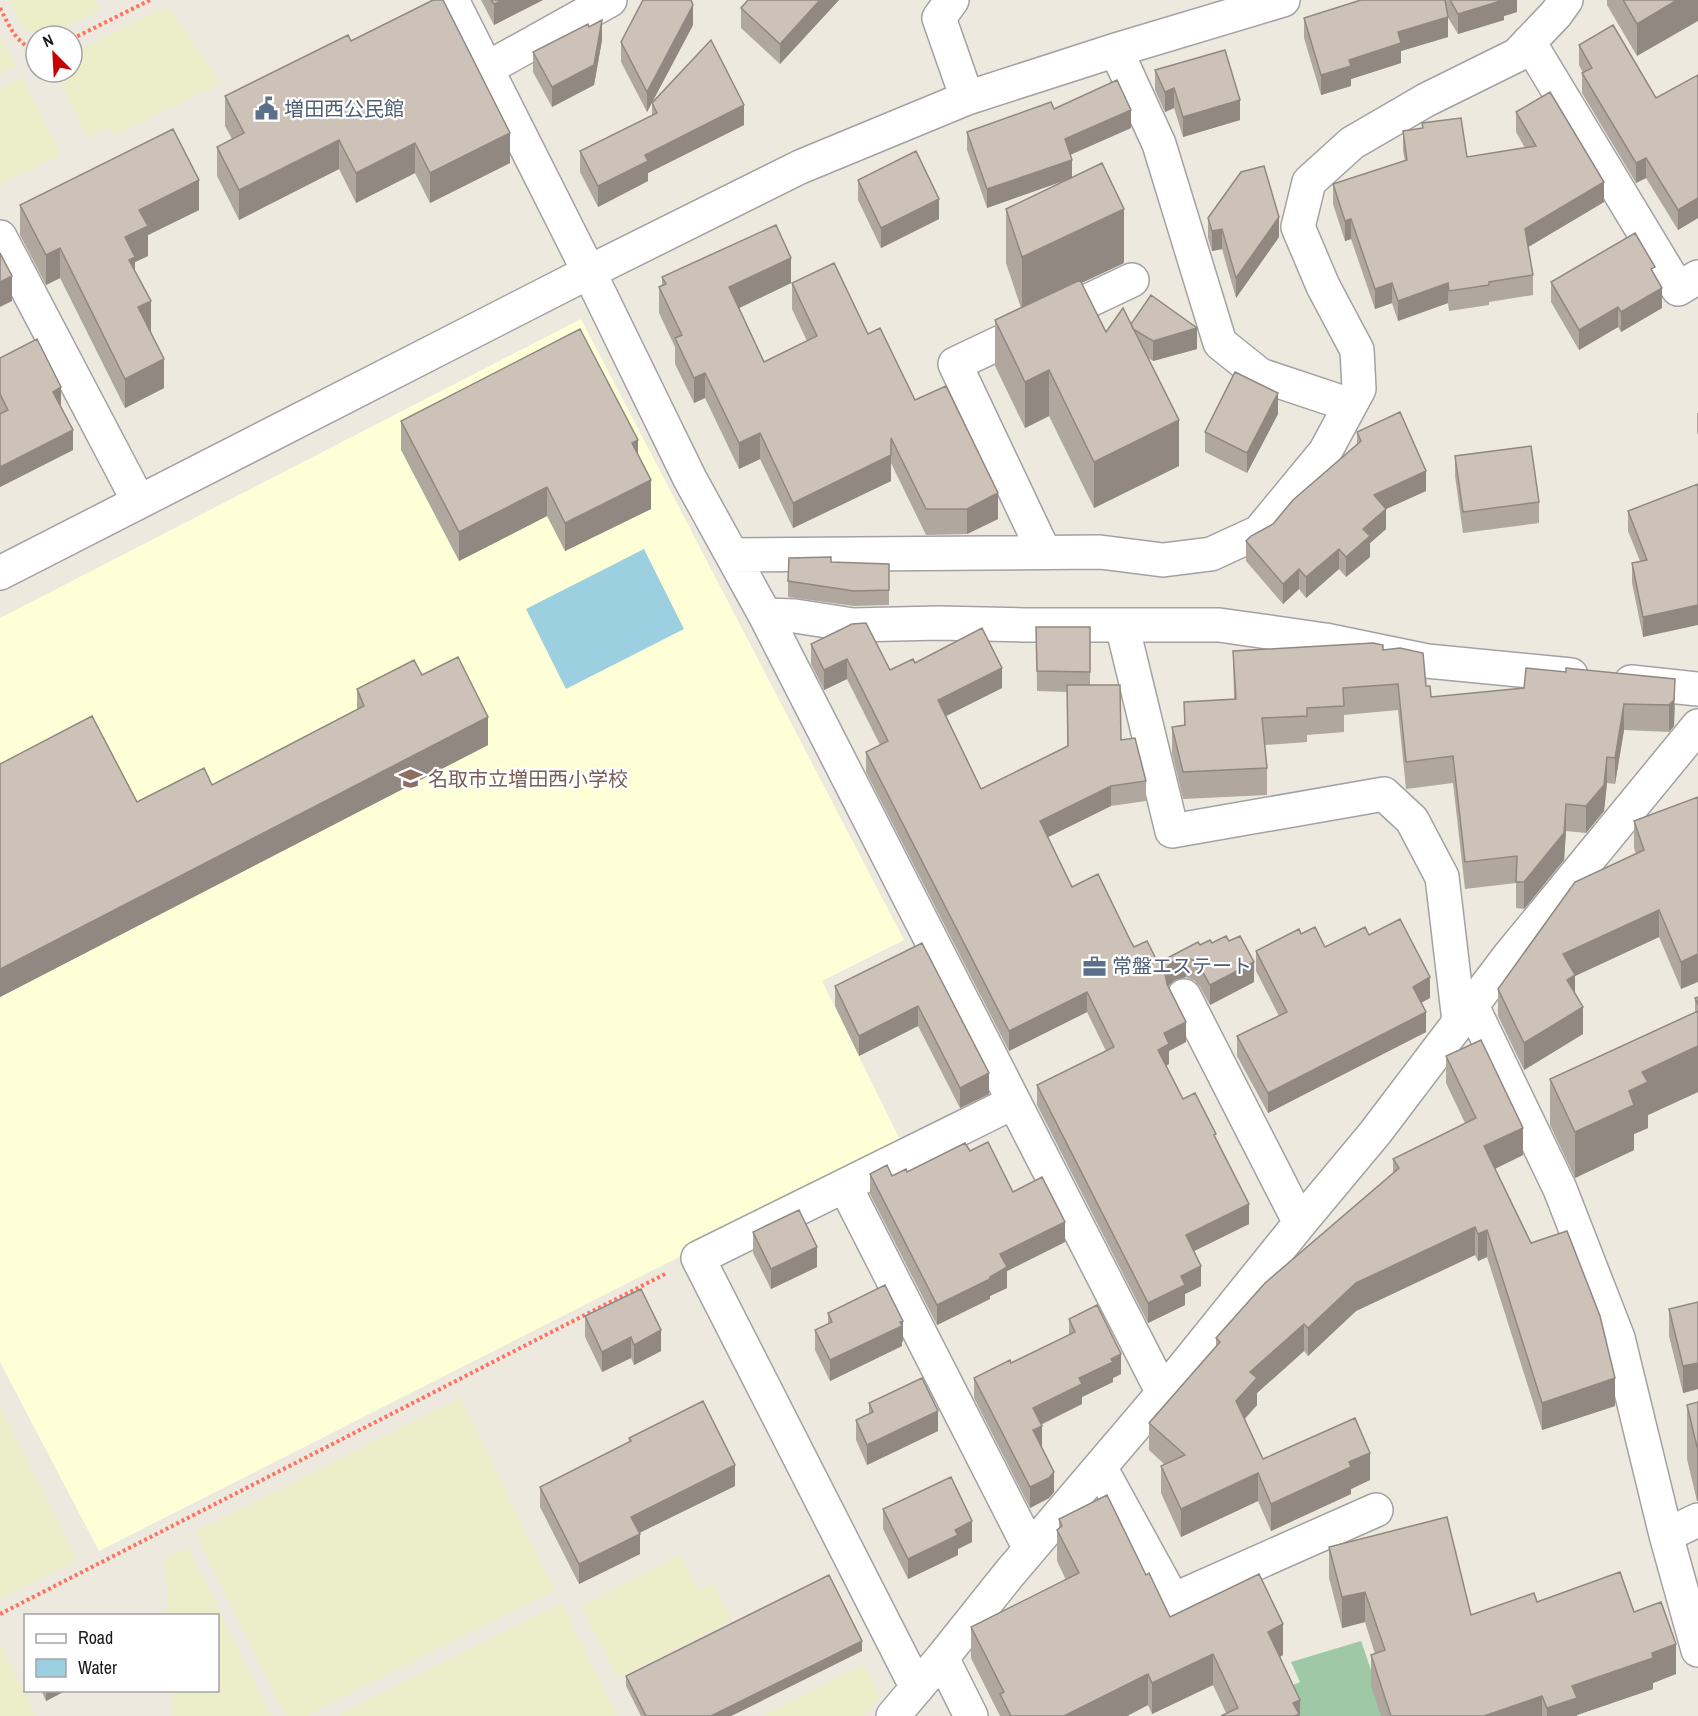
<svg xmlns="http://www.w3.org/2000/svg" width="1698" height="1716" viewBox="0 0 1698 1716" font-family="'Archivo Narrow','Noto Sans JP',sans-serif">
<rect width="100%" height="100%" fill="#ede9df"/>
<!-- education -->
<path fill="#feffd7" d="M581 319 904 940 822 981 902 1144 99 1551 0 1362V618Z"/>
<!-- farmland -->
<path fill="#ebeec8" d="M9 0H95L100 10 50 35 25 31Z
M168 6 221 83 114 136 109 127 88 138 55 72H72V54Z
M0 35 16 66 0 74Z
M23 77 61 154 0 185V89Z
M460 1398 555 1590 305 1716H286L195 1532Z
M0 1407 77 1560 0 1599Z
M188 1547 271 1716H172L171 1691 218 1690V1616L168 1615 165 1558Z
M680 1555 698 1590 713 1583 732 1620 618 1678 581 1606Z
M562 1603 618 1716H336Z
M0 1643 36 1716H0Z
M864 1664 880 1696 864 1716H761Z"/>
<!-- cemetery -->
<path fill="#9fc8a6" d="M1361 1641 1387 1716H1289L1282 1690 1300 1682 1291 1662Z"/>
<!-- water -->
<path fill="#9ccfdf" d="M644 549 684 629 566 689 526 609Z"/>
<g fill="none" stroke-linecap="round" stroke-linejoin="round">
<defs>
<path id="minor" d="M452 0 589 272 690 479 765 615 795 616 853 625 939 623 1024 625H1219L1325 640 1427 661 1571 675
M952 0 939 18 967 98
M1529 42 1678 289 1698 277
M1116 50 1159 144 1220 343 1260 375 1350 405
M486 69 610 0
M0 237 139 502
M1044 552 955 364 1132 280
M732 555 1100 552 1163 560 1211 554 1259 532 1325 452 1359 389 1357 350 1323 286 1298 227 1309 182 1352 143 1426 100 1517 55 1556 14 1566 0
M0 573 589 272 800 167 967 98 1116 50 1283 0
M765 615 1014 1102
M1122 625 1172 831 1384 794 1412 820 1442 877 1459 1021
M1631 682 1698 689
M1184 996 1300 1223
M1472 1006 1560 1189 1618 1338 1666 1535
M845 1186 1030 1549
M1100 1467 1173 1600 1376 1510
M1698 1520 1666 1535 1698 1650
M942 1658 971 1716
M917 1688 698 1258 1014 1102 1163 1393
M893 1716 942 1658 1009 1574 1163 1393 1300 1223 1375 1133 1510 955 1698 726"/>
</defs>
<!-- minor casing -->
<use href="#minor" stroke="#a2a2a2" stroke-width="36"/>
<!-- path -->
<path stroke="#ff725f" stroke-width="4" stroke-dasharray="3 3" stroke-linecap="butt" d="M0 8C10 27 15 42 36 51
M72 39 150 0
M0 1614 667 1273"/>
<!-- minor -->
<use href="#minor" stroke="#fff" stroke-width="33"/>
</g>
<!-- wall -->
<path fill="#b0a79e" d="M481 0H543L494 25Z
M748 0H839L780 64 741 28V8Z
M1361 0H1517V12L1504 16V20L1458 34 1447 16 1448 37 1401 51V63L1351 79V86L1321 95 1304 38V18Z
M1607 0H1698L1637 56 1607 5Z
M693 25 647 112 621 62V42Z
M589 27 602 40 594 85 552 107 533 72V52Z
M351 41 510 163 430 203 415 173 356 203 339 169 239 220 217 176V147L232 139 225 126V96Z
M1579 45 1656 98 1698 75V218L1678 230 1646 178 1636 183 1582 93V73H1583L1579 65Z
M1155 70 1240 120 1183 137 1174 108 1165 112 1155 90Z
M652 103 744 125 648 173V181L598 207 580 172V151L652 116Z
M1054 109 1131 128 1070 155 1072 177 1124 263 1081 283 1106 332 1131 324 1197 349 1153 361 1147 357 1179 466 1094 508 1049 416 1025 428 995 366V320L1021 308 1006 263V209L1067 179 987 208 967 150V132Z
M1516 112 1604 202 1528 247 1533 275V295L1489 302V305L1449 311 1448 303 1398 321 1392 303 1375 309 1351 239 1345 241 1333 204V184L1405 161 1403 151V131L1422 128V123L1467 157 1525 148 1516 132Z
M858 180 939 219 881 248 858 200Z
M20 205 199 210 148 235V256L135 262V271L151 331 164 388 125 408 60 278 46 285 20 235Z
M1208 218 1279 237 1236 298 1222 249 1212 251 1208 238Z
M662 277 791 283 739 308 764 362 807 341 792 309V283L868 334 998 519 967 534 926 535 891 463V481L793 528 760 459 739 469 705 398 694 403 675 364V347L659 313V287L662 286Z
M1551 282 1662 308 1621 332 1618 327 1579 350 1551 302Z
M0 358 61 407 73 450 0 487Z
M1697 413H1698V435L1697 433Z
M1278 414 1247 473 1205 452V432Z
M401 421 638 453 651 509 565 551 547 516 459 561 401 450Z
M1357 432 1426 491 1386 509V529L1370 543V557L1346 577 1339 569 1306 598 1299 589 1283 604 1246 561V541L1273 524 1357 445Z
M1455 456 1539 502V523L1463 533 1455 476Z
M1698 484 1643 637 1632 583V563L1640 561 1628 531V511Z
M831 562 889 564V605L854 606 788 597V581Z
M1036 627H1090V685L1121 740 1146 781V801L1111 806 1048 837 1072 887 1131 942 1134 947 1158 963 1200 945 1212 943 1254 982 1210 1005 1200 987 1195 981 1186 977 1175 980 1168 986 1186 1042 1169 1051V1064L1166 1066 1183 1099 1216 1138 1249 1224 1194 1251 1201 1286 1185 1294V1305L1148 1323 1037 1105V1085L1106 1051 1087 1012 1009 1051 866 772V752L880 745 847 679 824 690 811 664V644L890 670 915 663 1002 688 946 716 981 789 1067 746V692L1037 691Z
M1383 650 1426 686 1431 697 1675 705 1674 726 1669 732 1624 730 1615 784 1607 783 1604 811 1586 833 1566 831 1564 860 1524 909 1516 908V883L1465 889 1453 783 1406 789 1398 710 1344 715V732L1307 735V742L1265 745 1267 768V795L1183 799 1172 753V727L1184 725V702L1234 699 1233 651Z
M422 675 488 745 0 997V764L137 802 212 785 357 710V689Z
M1698 797 1681 989 1659 937 1575 976V994L1583 1034 1524 1070 1498 1016V989L1636 854 1634 848V821Z
M1301 934 1325 947 1369 935 1430 998 1421 1003 1426 1032 1268 1113 1237 1056V1036L1279 1016 1256 971V951Z
M922 943 989 1094 960 1108 918 1026 859 1056 835 1006V986Z
M1698 997V1092L1648 1115V1128L1634 1134V1150L1575 1178 1550 1125V1079L1695 1012V998Z
M1446 1056 1523 1155 1495 1169 1531 1243 1615 1406 1542 1430 1487 1257 1478 1261 1475 1255 1356 1311 1308 1356 1304 1351 1257 1393V1405L1245 1419 1263 1459 1370 1480 1351 1489V1494L1271 1531 1258 1501 1181 1537 1161 1493V1466L1164 1464 1149 1450V1423L1216 1346V1338L1393 1174V1159L1465 1123 1446 1083Z
M970 1151 1065 1242 1007 1271V1288L990 1296V1299L937 1325 870 1194V1174L892 1176 907 1172Z
M753 1232 817 1267 771 1289 753 1253Z
M1698 1302V1389L1683 1393 1669 1336V1309Z
M828 1313 903 1341 902 1342V1346L830 1381 815 1350V1330L828 1324Z
M585 1316 661 1351 634 1365 631 1358 602 1372 585 1337Z
M1069 1319 1121 1374 1113 1378V1382L1082 1397V1404L1041 1425V1446L1054 1492 1049 1498 1030 1508 974 1398V1378L1011 1363 1069 1335Z
M1698 1402 1697 1501 1687 1459V1405Z
M869 1403 938 1431 867 1465 856 1440V1420L869 1414Z
M629 1438 735 1486 639 1533 640 1554 579 1584 540 1507V1487L629 1442Z
M883 1509 972 1542 958 1549V1555L908 1579 883 1529Z
M1059 1519 1146 1575 1170 1617 1283 1655 1280 1657 1300 1716 1226 1713 1213 1685 1152 1714 1148 1705 1127 1716H1000L971 1658V1627L1066 1580 1057 1561V1530L1059 1529Z
M1329 1547 1471 1615 1537 1602 1634 1612 1676 1674 1653 1683V1689L1577 1715V1716H1381L1371 1686V1655L1375 1654 1365 1622 1342 1628 1329 1578Z
M862 1651 731 1716H641L626 1686V1676Z
M41 1690H67L46 1701Z"/>
<!-- shaded-wall -->
<path fill="#908881" d="M502 0H543L494 25V4Z
M820 0H839L780 64V44Z
M1503 0H1517V12L1504 16V20L1458 34V14Z
M1677 0H1698V21L1637 56V24Z
M693 5V25L647 112V92Z
M1448 17V37L1401 51V63L1351 79V86L1321 95V75L1398 32Z
M602 20V40L594 85 552 107V87Z
M1174 88V108L1165 112V92Z
M1240 100V120L1183 137V117Z
M744 105V125L648 173V181L598 207V186L645 155Z
M1131 110V128L1065 157V139Z
M510 133V163L430 203V173Z
M339 140V169L239 220V190Z
M415 143V173L356 203V173Z
M1646 158V178L1636 183V163Z
M1072 160V178L987 208V189Z
M199 180V210L148 235V256L135 262V286L125 237 139 210Z
M1604 182V202L1525 249V229Z
M1698 198V218L1678 230V210Z
M939 199V219L881 248V228Z
M1124 209V263L1022 311V257Z
M1279 217V237L1236 298V278Z
M1351 219V239L1345 241V221Z
M1222 229V249L1212 251V231Z
M60 248V278L46 285V255Z
M791 258V283L729 313V287Z
M12 276V301L0 307V282Z
M1392 283V303L1375 309V289Z
M1448 283V303L1398 321V301Z
M1662 288V308L1621 332V312Z
M151 301V331L138 337V307Z
M1618 307V327L1579 350V330Z
M1197 328V349L1153 361V341Z
M164 359V388L125 408V379Z
M1049 370V416L1025 428V382Z
M705 373V398L694 403V378Z
M61 387V407L53 411V392Z
M1278 393V414L1247 473V453Z
M1179 420V466L1094 508V462Z
M73 430V450L0 487V467Z
M760 433V459L739 469V443Z
M891 438V481L793 528V503Z
M638 440V469L632 443Z
M1426 471V491L1386 509V529L1370 543V557L1346 577V557L1363 529 1374 495Z
M651 480V509L565 551V523Z
M547 487V516L459 561V532Z
M998 493V519L967 534V509Z
M1339 549V569L1306 598V577Z
M1299 569V589L1283 604V584Z
M1698 605V625L1643 637V617Z
M847 659V679L824 690V670Z
M1002 668V688L938 720V700Z
M1675 679 1674 726 1669 732V705Z
M1624 704V730L1615 784V758Z
M488 717V745L0 997V969Z
M1607 757V783L1604 811 1586 833V806Z
M1111 786V806L1040 841V821Z
M1566 804V831L1564 860 1524 909V882Z
M1659 910V937L1575 976V1002L1567 980 1563 954Z
M1698 954V982L1681 989V962Z
M1186 957V977L1175 980 1168 986 1165 974 1168 966 1175 960Z
M1254 962V982L1210 1005V985Z
M1430 977V998L1413 1007V987Z
M1087 992V1012L1009 1051V1031Z
M918 1006V1026L859 1056V1036Z
M1583 1007V1034L1524 1070V1043Z
M1426 1012V1032L1268 1113V1093Z
M1186 1022V1042L1169 1051V1064L1158 1070V1050L1164 1033Z
M1698 1046V1092L1648 1115V1128L1634 1134V1150L1575 1178V1132L1629 1091 1642 1072Z
M989 1073V1094L960 1108V1088Z
M1523 1128V1155L1484 1174V1146Z
M1249 1204V1224L1186 1255V1235Z
M1065 1222V1242L1007 1271V1288L990 1296V1299L937 1325V1305L990 1277 1000 1254Z
M1475 1227V1255L1356 1311 1308 1356V1328L1356 1283Z
M1487 1230V1257L1478 1261V1234Z
M817 1247V1267L771 1289V1269Z
M1201 1266V1286L1185 1294V1305L1148 1323V1303L1181 1276Z
M903 1321V1341L902 1342V1346L830 1381V1360Z
M1304 1324V1351L1257 1393V1405L1236 1428V1401L1250 1372Z
M661 1330V1351L634 1365V1345Z
M631 1337V1358L602 1372V1352Z
M1121 1354V1374L1113 1378V1382L1082 1397V1404L1033 1428V1408L1079 1378Z
M1698 1363V1389L1683 1393V1366Z
M1615 1378V1406L1542 1430V1403Z
M938 1411V1431L867 1465V1445Z
M1042 1426V1446L1033 1450V1430Z
M1697 1447H1698V1501H1697Z
M1370 1453V1480L1351 1489V1494L1271 1531V1504L1349 1462Z
M735 1465V1486L631 1537V1517Z
M1054 1472V1492L1049 1498 1030 1508V1487Z
M1258 1473V1501L1181 1537V1509Z
M972 1521V1542L958 1549V1555L908 1579V1559L955 1530Z
M640 1534V1554L579 1584V1564Z
M1365 1592V1622L1342 1628V1597Z
M1283 1624V1655L1268 1663V1632Z
M862 1641V1651L731 1716H711Z
M1676 1644V1674L1653 1683V1689L1577 1715V1716H1547V1708L1572 1686Z
M1213 1654V1685L1152 1714V1683Z
M1148 1674V1705L1127 1716H1064Z
M46 1690H67L46 1701Z
M1542 1696V1716H1484Z
M1300 1700V1716H1293V1703Z"/>
<!-- building -->
<path fill="#cdc2b8" stroke="#908881" stroke-width="1.5" d="M433 0H443L510 133 430 173 415 143 356 173 339 140 239 190 217 147 244 133 225 96 348 35 351 41Z
M491 0H502L494 4Z
M643 0H691L693 5 647 92 621 42Z
M748 0H820L780 44 741 8Z
M1361 0H1445L1448 17 1398 32 1401 43 1349 60 1351 66 1321 75 1304 18Z
M1450 0H1504L1458 14Z
M1623 0H1677L1637 24Z
M602 20 594 65 552 87 533 52 588 24 589 27Z
M1613 25 1656 98 1698 75V198L1678 210 1646 158 1636 163 1582 73 1592 68 1579 45Z
M711 40 744 105 645 155 648 161 598 186 580 151 657 113 652 103Z
M1225 50 1240 100 1183 117 1174 88 1165 92 1155 70Z
M1117 80 1131 110 1065 139 1072 160 987 189 967 132 1051 102 1054 109Z
M1550 92 1604 182 1525 229 1533 275 1489 282V285L1449 291 1448 283 1398 301 1392 283 1375 289 1351 219 1345 221 1333 184 1407 160 1403 131 1423 128 1422 123 1461 118 1467 157 1536 146 1516 112Z
M173 129 199 180 139 210 148 226 125 237 135 257 129 260 151 301 138 307 164 359 125 379 60 248 46 255 20 205Z
M916 151 939 199 881 228 858 180Z
M1102 163 1124 209 1022 257 1006 209Z
M1264 166 1279 217 1236 278 1222 229 1212 231 1208 218 1241 172Z
M776 225 791 258 729 287 764 362 817 336 792 283 834 263 868 334 880 328 915 400 946 386 998 493 967 509H926L891 438V455L793 503 760 433 739 443 705 373 694 378 675 338 682 335 659 287 666 284 662 277Z
M1635 233 1655 267 1651 269 1662 288 1621 312 1618 307 1579 330 1551 282Z
M0 253 12 276 0 282Z
M1080 280 1106 332 1123 308 1179 420 1094 462 1049 370 1025 382 995 320Z
M1151 295 1197 328 1153 341 1133 329 1131 324Z
M580 329 638 440 632 443 651 480 565 523 547 487 459 532 401 421Z
M37 339 61 387 53 392 73 430 0 467V414L8 410 0 394V358Z
M1235 372 1278 393 1247 453 1205 432Z
M1400 412 1426 471 1374 495 1386 509 1363 529 1370 536 1346 557 1339 549 1306 577 1299 569 1283 584 1246 541 1251 536 1273 524 1293 500 1361 441 1357 432Z
M1531 446 1539 502 1463 512 1455 456Z
M1698 484V605L1643 617 1632 563 1647 560 1628 511Z
M831 557V562L889 564V590L854 591 788 581 789 558Z
M866 623 890 670 913 659 915 663 982 628 1002 668 938 700 981 789 1068 746 1067 685H1120L1121 740 1135 738 1146 781 1111 786 1040 821 1072 887 1098 874 1131 942 1134 947 1147 941 1158 963 1198 942 1200 945 1210 940 1212 943 1226 936 1229 941 1240 936 1254 962 1210 985 1200 967 1195 961 1186 957 1175 960 1168 966 1165 974 1167 984 1186 1022 1164 1033 1169 1044 1158 1050 1183 1099 1195 1093 1216 1134 1214 1135 1249 1204 1186 1235 1201 1266 1181 1276 1185 1285 1148 1303 1037 1085 1114 1047 1087 992 1009 1031 866 752 888 741 847 659 824 670 811 644 852 624Z
M1036 627H1090V672L1037 671Z
M1373 643 1383 645V650L1400 648 1423 653 1426 686H1430L1431 697 1524 688 1526 668 1566 672V668L1675 679 1674 700 1669 705 1624 704 1615 758 1607 757 1604 785 1586 806 1566 804 1564 833 1524 882H1516L1517 856 1465 862 1453 756 1406 762 1398 684 1343 688 1344 706 1307 708V716L1262 718 1267 768 1183 772 1172 727 1185 725 1184 702 1236 699 1233 651Z
M458 657 488 717 0 969V764L92 716 137 802 204 768 212 785 364 706 357 689 414 660 422 675Z
M1698 797V954L1681 962 1659 910 1563 954 1575 975 1567 980 1583 1007 1524 1043 1498 989 1575 882 1644 850 1634 821Z
M1400 919 1430 977 1413 987 1426 1012 1268 1093 1237 1036 1287 1012 1256 951 1299 929 1301 934 1315 927 1325 947 1365 927 1369 935Z
M922 943 989 1073 960 1088 918 1006 859 1036 835 986Z
M1698 997V1005L1695 998Z
M1698 1011V1046L1642 1072 1648 1082 1629 1091 1634 1105 1575 1132 1550 1079Z
M1481 1040 1523 1128 1484 1146 1531 1243 1567 1231 1600 1316 1615 1378 1542 1403 1487 1230 1478 1234 1475 1227 1356 1283 1308 1328 1304 1324 1250 1372 1257 1378 1236 1401 1263 1459 1355 1418 1370 1453 1349 1462 1351 1467 1271 1504 1258 1473 1181 1509 1161 1466 1185 1455 1149 1423 1220 1342 1216 1338 1265 1283 1399 1168 1393 1159 1476 1118 1446 1056Z
M988 1142 1013 1192 1042 1177 1065 1222 1000 1254 1007 1267 990 1277V1279L937 1305 870 1174 887 1165 892 1176 906 1169 907 1172 965 1143 970 1151Z
M799 1210 817 1247 771 1269 753 1232Z
M885 1285 903 1321 900 1322 902 1326 830 1360 815 1330 832 1322 828 1313Z
M641 1289 661 1330 634 1345 631 1337 602 1352 585 1316Z
M1698 1302V1363L1683 1366 1669 1309Z
M1097 1305 1121 1354 1111 1359 1113 1362 1079 1378 1082 1384 1033 1408 1042 1426 1033 1430 1054 1472 1049 1478 1030 1487 974 1378 1010 1360 1011 1363 1075 1332 1069 1319Z
M922 1378 938 1411 867 1445 856 1420 873 1412 869 1403Z
M703 1401 735 1465 631 1517 640 1534 579 1564 540 1487 631 1441 629 1438Z
M1698 1402V1447H1697L1687 1405Z
M951 1477 972 1521 955 1530 958 1535 908 1559 883 1509Z
M1107 1495 1146 1575 1149 1573 1170 1617 1259 1574 1283 1624 1268 1632 1300 1700 1293 1703 1299 1714 1294 1716H1221L1238 1708 1213 1654 1152 1683 1148 1674 1064 1716H1011L1000 1694 1004 1692 971 1627 1079 1573 1057 1530 1062 1526 1059 1519Z
M1447 1517 1471 1615 1534 1593 1537 1602 1620 1572 1634 1612 1661 1602 1676 1644 1652 1653 1653 1658 1572 1686 1577 1698 1547 1708 1542 1696 1484 1716H1391L1371 1655 1385 1650 1365 1592 1342 1597 1329 1547Z
M829 1575 862 1641 711 1716H646L626 1676Z"/>
<!-- icons -->
<defs>
<symbol id="civic-bare" viewBox="-9 -9 18 18"><path d="M-.6-6.5H3V-4.5H.6V-3L4-1V1h2V6H-6V1h2V-1L-.6-3ZM-1.2 2.5V6h2.4V2.5Z" fill="#5c6f8a" stroke="#fff" stroke-width="2.5" paint-order="stroke"/></symbol>
<symbol id="school-bare" viewBox="-9 -9 18 18"><path d="M0-5L7-2L0 1L-7-2ZM-4 1L0 2.5L4 1V4Q0 6-4 4Z" fill="#8d6e63" stroke="#fff" stroke-width="2.5" paint-order="stroke"/></symbol>
<symbol id="office-bare" viewBox="-9 -9 18 18"><path d="M-6-3h4V-5.5h4V-3h4V5H-6ZM-1-4.5V-3h2v-1.5ZM-6 0V1H6V0Z" fill="#5c6f8a" stroke="#fff" stroke-width="2.5" paint-order="stroke"/></symbol>
</defs>
<g fill-rule="evenodd">
<use href="#civic-bare" x="250" y="92" width="33" height="33"/>
<use href="#school-bare" x="394" y="762" width="33" height="33"/>
<use href="#office-bare" x="1078" y="950" width="33" height="33"/>
</g>
<g text-anchor="middle" stroke-width="4.5" stroke-linejoin="round" paint-order="stroke">
<!-- service labels -->
<g font-size="20" fill="#4e5e75" stroke="#fff" text-anchor="start">
<text x="284" y="116">増田西公民館</text>
<text x="1112" y="973">常盤エステート</text>
</g>
<!-- education labels -->
<g font-size="20" fill="#785e54" stroke="#fff" text-anchor="start">
<text x="428" y="786">名取市立増田西小学校</text>
</g>
</g>
<!-- legend -->
<rect x="24" y="1614" width="195" height="78" fill="#ffffff" stroke="#a4a4a4" stroke-width="1.5"/>
<rect x="36" y="1634" width="30" height="9" fill="#ffffff" stroke="#a4a4a4" stroke-width="1.5"/>
<text x="78" y="1644" font-size="18" fill="#1b1b1b">Road</text>
<rect x="36" y="1659" width="30" height="18" fill="#9ccfdf" stroke="#a4a4a4" stroke-width="1.5"/>
<text x="78" y="1674" font-size="18" fill="#1b1b1b">Water</text>
<!-- north arrow -->
<g transform="translate(54 54) rotate(336)"><circle r="28" fill="#ffffff" stroke="#a4a4a4" stroke-width="1.5"/>
<path d="M0-4.5L10 22L0 15L-10 22Z" fill="#c60300"/>
<text y="-9" font-size="16" font-weight="bold" text-anchor="middle" fill="#1b1b1b">N</text>
</g>
</svg>
